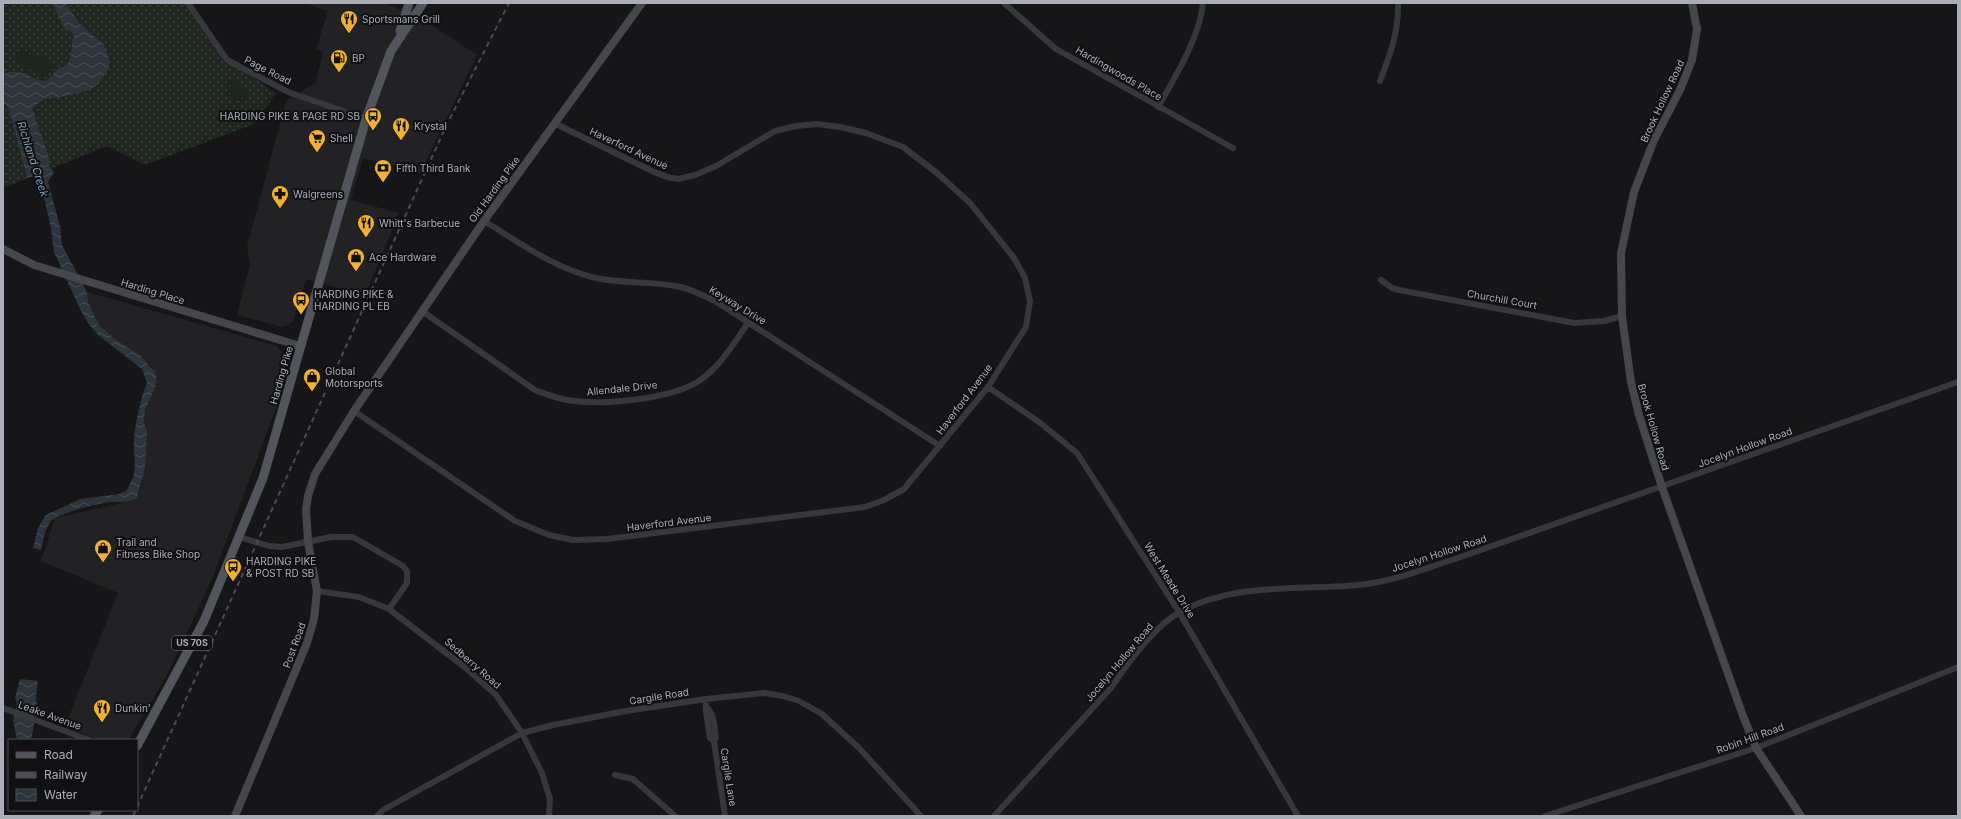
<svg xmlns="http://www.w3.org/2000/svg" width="1961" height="819" viewBox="0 0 1961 819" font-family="Inter,sans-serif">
<defs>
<pattern id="grass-dots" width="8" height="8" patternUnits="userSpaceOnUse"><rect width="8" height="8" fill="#1e261f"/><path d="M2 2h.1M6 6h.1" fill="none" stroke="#3c433d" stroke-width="1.8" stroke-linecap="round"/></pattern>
<pattern id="water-waves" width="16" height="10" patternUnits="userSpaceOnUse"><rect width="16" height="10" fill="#2c353c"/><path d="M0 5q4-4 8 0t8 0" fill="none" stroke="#485056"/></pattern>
</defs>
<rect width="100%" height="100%" fill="#161618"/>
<!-- built -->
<path fill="#222225" d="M310 3H385L424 20 477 55 420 174 363 158 351 200 399 213 369 286 361 294 306 279 293 322 283 327 237 315 250 264 247 247 286 101 316 82 323 52 316 49 328 11 310 5Z
M87 292 277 346 286 358V381L213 577 165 679 128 740H98L65 726 118 593 41 561 55 518 135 500 137 498 142 483 147 431 144 422 145 410 156 385V376L151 366 133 350 115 339 99 325 88 302Z"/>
<!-- grass -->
<path fill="url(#grass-dots)" d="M3 3H188L227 60 276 93 254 124 145 165 107 146 3 188Z"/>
<!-- park -->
<path fill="#1e261f" d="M25 53 52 59 53 64 48 73 40 77 27 67 19 64 17 58 21 53Z
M232 81 242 85 249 92 245 97 233 102 230 99V85Z"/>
<!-- water -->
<path fill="url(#water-waves)" d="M52 3H66L79 23 104 45 110 62 108 70 98 84 89 90 71 95 45 99 34 106 32 109 49 157V166L54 172 48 182 60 226 62 245 87 292 88 302 99 325 115 339 140 355 154 371 156 376V385L145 410 144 422 147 431 145 468 137 498C130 503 118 502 110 502 99 503 59 513 51 521 45 528 43 541 41 550L33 548 38 528 46 515 80 499 119 494 126 491C140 469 133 463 134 440 135 424 141 397 147 383L142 369 98 335 88 323 81 311 54 252 51 228 40 180 36 177H27L10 113 7 106 3 103V74C25 65 35 85 47 80 52 78 53 72 58 69 61 66 65 68 68 63 73 55 70 45 74 36L70 30 66 31Z
M20 679 38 681 36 695 37 710 31 740H17L13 721 17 703 15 698Z"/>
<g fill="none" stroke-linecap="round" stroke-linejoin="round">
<!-- stream -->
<path stroke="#2c353c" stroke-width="2" d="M3 67 5 76"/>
<!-- street -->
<path stroke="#37383d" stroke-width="6" d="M188 3 227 60 288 92 366 119
M1004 3 1056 49 1233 148
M1380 81C1390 55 1399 31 1398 3
M1158 107C1175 78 1200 36 1203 3
M484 221C519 242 555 269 596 278 624 284 653 281 681 287 693 290 704 296 715 301L940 446
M1381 280 1392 288 1399 290 1574 323 1604 321 1622 316
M422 311 535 390C548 395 560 400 574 401 606 405 671 399 699 381 720 367 734 343 748 323
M988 387 1039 422 1077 453 1179 612 1298 816
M354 411 515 521 549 535 573 540 607 539 865 507 884 500 904 489 988 387 1026 327 1030 301 1025 278 1014 258 970 203 937 173 903 147 866 133 840 127 817 124 796 126 775 131 716 166 695 175 678 179 667 177 652 171 554 123
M239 537 269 546 282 547 331 537H353L403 566 407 571V583L389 609
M317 591 359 597 389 609 467 669 496 695 522 733 542 773 550 799 549 816
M706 705V712L710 738 714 741
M3 708 89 740
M707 708C715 715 714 727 716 738L714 741 725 816
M615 775 633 779 675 816
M377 816 383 810 522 733 553 725 626 711 706 699 764 693 783 696 799 701 822 714 859 748 921 816
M994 816 1111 688C1127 664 1154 626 1180 612 1238 580 1305 592 1367 584 1397 580 1426 568 1455 559L1958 382
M1545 816 1756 748 1958 667"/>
<!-- secondary -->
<path stroke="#45474d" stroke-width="8" d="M1692 3 1697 29 1692 60 1680 90 1654 140 1634 192 1621 253 1622 316 1631 382 1639 415 1662 487 1743 716 1756 748 1801 816
M3 249 34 265 300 346
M235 816 307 643 314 619 317 591 308 542 306 509 308 496 315 474 354 411 484 221 642 3"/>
<!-- primary -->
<path stroke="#53555c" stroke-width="9" d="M400 31 409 3
M137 746 204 621 263 478 366 119 391 51 423 3
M94 816 98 810"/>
<!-- rail -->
<path stroke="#4a4c52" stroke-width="2" stroke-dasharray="5 4" stroke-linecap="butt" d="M137 807 447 124 509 3
M133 816 136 810"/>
</g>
<!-- icons -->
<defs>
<symbol id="restaurant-pin" viewBox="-11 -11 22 30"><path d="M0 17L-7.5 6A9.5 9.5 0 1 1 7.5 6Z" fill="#f2b134" stroke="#111113"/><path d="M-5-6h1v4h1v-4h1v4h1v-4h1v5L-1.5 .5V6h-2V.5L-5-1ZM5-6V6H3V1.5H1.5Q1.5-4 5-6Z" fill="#111"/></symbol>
<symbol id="fuel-pin" viewBox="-11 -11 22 30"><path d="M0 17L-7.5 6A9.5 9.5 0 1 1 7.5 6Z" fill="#f2b134" stroke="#111113"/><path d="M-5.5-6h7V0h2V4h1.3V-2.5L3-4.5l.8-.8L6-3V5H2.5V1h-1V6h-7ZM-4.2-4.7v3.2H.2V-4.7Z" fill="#111"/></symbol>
<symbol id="bus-pin" viewBox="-11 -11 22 30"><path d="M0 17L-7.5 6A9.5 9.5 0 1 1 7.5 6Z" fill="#f2b134" stroke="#111113"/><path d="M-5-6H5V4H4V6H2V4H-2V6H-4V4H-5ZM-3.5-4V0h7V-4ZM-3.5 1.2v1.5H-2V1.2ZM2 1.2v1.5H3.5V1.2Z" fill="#111"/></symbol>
<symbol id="supermarket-pin" viewBox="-11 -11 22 30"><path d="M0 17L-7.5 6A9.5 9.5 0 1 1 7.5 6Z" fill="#f2b134" stroke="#111113"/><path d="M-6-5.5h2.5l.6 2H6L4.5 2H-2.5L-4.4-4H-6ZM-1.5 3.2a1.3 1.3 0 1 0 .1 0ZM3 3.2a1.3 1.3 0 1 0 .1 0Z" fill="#111"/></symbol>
<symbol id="bank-pin" viewBox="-11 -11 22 30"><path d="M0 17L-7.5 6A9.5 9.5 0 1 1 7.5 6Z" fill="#f2b134" stroke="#111113"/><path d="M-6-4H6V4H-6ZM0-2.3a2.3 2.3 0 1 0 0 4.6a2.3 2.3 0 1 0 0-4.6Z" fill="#111"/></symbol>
<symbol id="pharmacy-pin" viewBox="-11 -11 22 30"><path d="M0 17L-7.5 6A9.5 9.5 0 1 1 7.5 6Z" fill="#f2b134" stroke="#111113"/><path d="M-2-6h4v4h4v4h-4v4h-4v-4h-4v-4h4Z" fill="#111"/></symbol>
<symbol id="shop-pin" viewBox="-11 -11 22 30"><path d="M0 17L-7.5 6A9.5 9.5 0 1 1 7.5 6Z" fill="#f2b134" stroke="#111113"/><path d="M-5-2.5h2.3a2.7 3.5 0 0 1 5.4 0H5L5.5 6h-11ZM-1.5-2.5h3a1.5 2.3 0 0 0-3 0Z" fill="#111"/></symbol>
</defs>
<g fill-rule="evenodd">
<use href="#restaurant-pin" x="339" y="9" width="20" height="27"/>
<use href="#fuel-pin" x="329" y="48" width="20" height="27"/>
<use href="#bus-pin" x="363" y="106" width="20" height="27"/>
<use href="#restaurant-pin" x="391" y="116" width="20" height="27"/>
<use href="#supermarket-pin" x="307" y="128" width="20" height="27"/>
<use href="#bank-pin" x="373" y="158" width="20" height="27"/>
<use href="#pharmacy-pin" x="270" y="184" width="20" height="27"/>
<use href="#restaurant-pin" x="356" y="213" width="20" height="27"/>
<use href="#shop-pin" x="346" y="247" width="20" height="27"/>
<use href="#bus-pin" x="291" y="290" width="20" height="27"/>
<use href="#shop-pin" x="302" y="367" width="20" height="27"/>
<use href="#shop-pin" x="93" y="538" width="20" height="27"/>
<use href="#bus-pin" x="223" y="557" width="20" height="27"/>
<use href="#restaurant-pin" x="92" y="698" width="20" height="27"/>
</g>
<g text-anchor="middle" stroke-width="4" stroke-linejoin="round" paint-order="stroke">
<!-- shield labels -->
<rect fill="#111113" stroke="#7b7e86" stroke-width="1" x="172" y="636" width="40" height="14" rx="3"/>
<g font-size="9" font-weight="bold" fill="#a8adb8">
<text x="192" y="646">US 70S</text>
</g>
<!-- poi labels -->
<g font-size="10" fill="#a8adb8" stroke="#111113" text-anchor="start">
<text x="362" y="23">Sportsmans Grill</text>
<text x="352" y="62">BP</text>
<text x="360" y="120" text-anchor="end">HARDING PIKE &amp; PAGE RD SB</text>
<text x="414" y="130">Krystal</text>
<text x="330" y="142">Shell</text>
<text x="396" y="172">Fifth Third Bank</text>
<text x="293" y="198">Walgreens</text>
<text x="379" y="227">Whitt's Barbecue</text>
<text x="369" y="261">Ace Hardware</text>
<text x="314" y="298">HARDING PIKE &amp;<tspan x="314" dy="12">HARDING PL EB</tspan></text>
<text x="325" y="375">Global<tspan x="325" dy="12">Motorsports</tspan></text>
<text x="116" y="546">Trail and<tspan x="116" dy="12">Fitness Bike Shop</tspan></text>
<text x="246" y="565">HARDING PIKE<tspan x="246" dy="12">&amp; POST RD SB</tspan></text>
<text x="115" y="712">Dunkin'</text>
</g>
<!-- street labels -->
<g font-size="10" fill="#a8adb8" stroke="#111113">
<text transform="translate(268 70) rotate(27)" y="4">Page Road</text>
<text transform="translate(1119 73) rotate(30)" y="4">Hardingwoods Place</text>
<text transform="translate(1662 101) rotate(-65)" y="4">Brook Hollow Road</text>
<text transform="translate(629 148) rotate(25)" y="4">Haverford Avenue</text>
<text transform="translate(494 189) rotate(-54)" y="4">Old Harding Pike</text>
<text transform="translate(153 291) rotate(17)" y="4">Harding Place</text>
<text transform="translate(1502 299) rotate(10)" y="4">Churchill Court</text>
<text transform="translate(738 305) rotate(31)" y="4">Keyway Drive</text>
<text transform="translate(281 375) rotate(-74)" y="4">Harding Pike</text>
<text transform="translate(622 388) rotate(-6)" y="4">Allendale Drive</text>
<text transform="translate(964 399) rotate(-53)" y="4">Haverford Avenue</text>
<text transform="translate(1654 427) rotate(74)" y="4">Brook Hollow Road</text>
<text transform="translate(1745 447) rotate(-20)" y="4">Jocelyn Hollow Road</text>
<text transform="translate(669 522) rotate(-7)" y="4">Haverford Avenue</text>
<text transform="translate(1439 553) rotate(-18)" y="4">Jocelyn Hollow Road</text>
<text transform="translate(1170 580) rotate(58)" y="4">West Meade Drive</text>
<text transform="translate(294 645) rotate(-70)" y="4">Post Road</text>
<text transform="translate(1119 662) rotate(-50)" y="4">Jocelyn Hollow Road</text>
<text transform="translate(473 663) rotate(41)" y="4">Sedberry Road</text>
<text transform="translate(659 696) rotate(-9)" y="4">Cargile Road</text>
<text transform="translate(50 715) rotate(20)" y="4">Leake Avenue</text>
<text transform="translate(1750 738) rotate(-20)" y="4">Robin Hill Road</text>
<text transform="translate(729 777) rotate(81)" y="4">Cargile Lane</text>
</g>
<!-- water labels -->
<g font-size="11" font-style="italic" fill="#7f9bb3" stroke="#111113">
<text transform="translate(33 159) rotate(72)" y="4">Richland Creek</text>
</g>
</g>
<!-- border -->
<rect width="1961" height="819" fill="none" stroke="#a8adb8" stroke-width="8"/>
<!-- legend -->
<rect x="8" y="739" width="130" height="72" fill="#111113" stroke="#4d4f55"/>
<rect x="16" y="752" width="20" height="6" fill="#53555c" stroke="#4d4f55"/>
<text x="44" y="759" font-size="12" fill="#a8adb8">Road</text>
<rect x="16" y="772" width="20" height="6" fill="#4a4c52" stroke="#4d4f55"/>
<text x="44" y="779" font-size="12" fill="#a8adb8">Railway</text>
<rect x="16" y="789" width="20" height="12" fill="url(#water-waves)" stroke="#4d4f55"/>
<text x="44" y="799" font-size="12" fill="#a8adb8">Water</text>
</svg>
